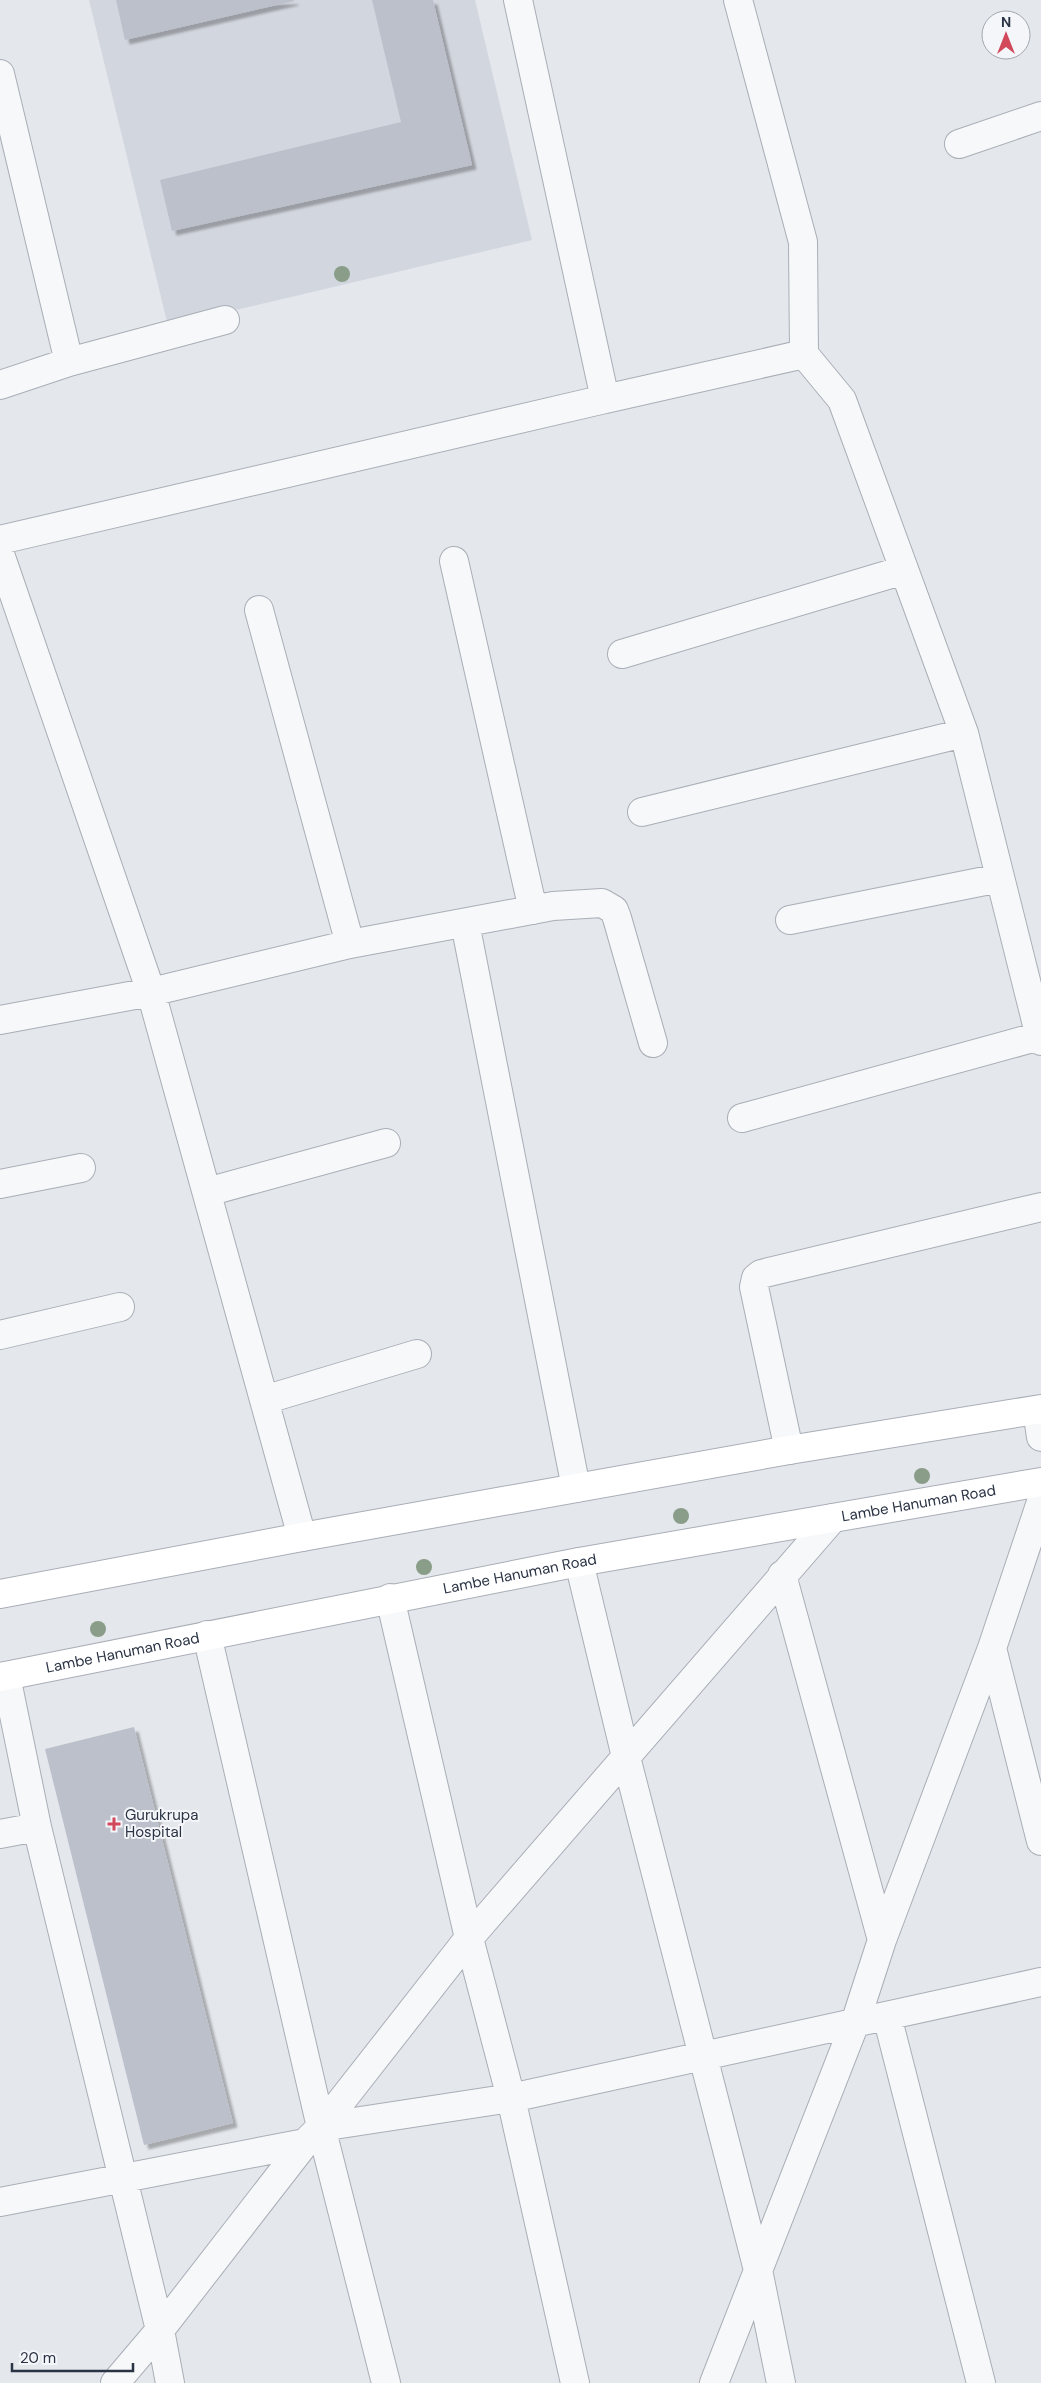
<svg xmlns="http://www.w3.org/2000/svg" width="1041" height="2383" viewBox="0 0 1041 2383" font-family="'DM Sans',sans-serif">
<defs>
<filter id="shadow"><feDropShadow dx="4.5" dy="4.5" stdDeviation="1" flood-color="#0004"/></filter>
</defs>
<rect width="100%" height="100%" fill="#e4e7ec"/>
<!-- built -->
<path fill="#d2d6de" d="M89 0H475L532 240 168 326Z"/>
<!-- building -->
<path fill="#bbc0ca" filter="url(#shadow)" d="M116 0H294V1L125 40Z
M372 0H433L472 165 172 231 160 180 401 122Z
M134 1727 233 2123 144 2145 45 1749Z"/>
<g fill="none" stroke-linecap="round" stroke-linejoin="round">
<defs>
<path id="minor" d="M518 0 605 399 804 354 842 400 964 733 1041 1041
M738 0 803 242 804 354
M0 74 69 362
M959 144 1041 116
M0 385 69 362 225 320
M0 540 605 399
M0 554 151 992 302 1537
M454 561 533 910
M259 610 350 944
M622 654 904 570
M642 812 964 733
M790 920 1000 878
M465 923 576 1488
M0 1020 151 992 350 944 553 906 602 903 614 910 617 918 653 1043
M742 1118 1040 1036
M0 1184 81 1168
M207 1192 386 1143
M0 1335 120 1307
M264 1400 417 1354
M1037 1410 1041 1437
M789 1450 754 1287 756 1278 761 1274 1041 1207
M579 1562 626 1757 758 2270 781 2383
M782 1575 882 1940
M390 1598 469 1938 511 2098 575 2383
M207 1635 321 2127 386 2383
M992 1648 1041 1841
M6 1676 37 1827 160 2330 170 2383
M0 1834 37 1827
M887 2016 981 2383
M321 2127 469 1938 833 1518
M0 2202 305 2143 321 2127 511 2098 1041 1982
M115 2383 160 2330 305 2143
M714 2383 855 2023 882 1940 992 1648 1041 1502"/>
<g id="secondary">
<path d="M0 1594 302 1537 789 1450 1041 1409"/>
<path id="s1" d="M0 1677 579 1562 1041 1482"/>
</g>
</defs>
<!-- minor casing -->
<use href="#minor" stroke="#a9aeb7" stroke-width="30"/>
<!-- secondary casing -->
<use href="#secondary" stroke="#a9aeb7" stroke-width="30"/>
<!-- minor -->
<use href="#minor" stroke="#f7f8fa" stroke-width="28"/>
<!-- secondary -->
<use href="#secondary" stroke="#fff" stroke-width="28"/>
</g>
<!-- trees -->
<g fill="#899d89">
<circle cx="342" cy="274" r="8"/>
<circle cx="922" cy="1476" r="8"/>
<circle cx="681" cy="1516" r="8"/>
<circle cx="424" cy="1567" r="8"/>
<circle cx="98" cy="1629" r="8"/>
</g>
<!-- markers -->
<path fill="#d1495b" stroke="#f4f6f9" stroke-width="2" d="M111.5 1816.5h5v5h5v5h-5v5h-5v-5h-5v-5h5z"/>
<g text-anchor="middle" stroke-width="4" stroke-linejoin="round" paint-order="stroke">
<!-- street labels -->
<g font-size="15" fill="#2b3445" stroke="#f4f6f9">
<text dy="5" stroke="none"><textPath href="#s1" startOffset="935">Lambe Hanuman Road</textPath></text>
<text dy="5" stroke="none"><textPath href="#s1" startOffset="530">Lambe Hanuman Road</textPath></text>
<text dy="5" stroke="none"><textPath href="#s1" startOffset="125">Lambe Hanuman Road</textPath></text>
</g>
<!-- poi labels -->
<g font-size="15" fill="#2b3445" stroke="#f4f6f9" text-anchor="start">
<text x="125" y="1820">Gurukrupa<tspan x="125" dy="17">Hospital</tspan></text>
</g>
</g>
<!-- north arrow -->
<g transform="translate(1006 35)"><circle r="24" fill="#f4f6f9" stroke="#a4a8b1"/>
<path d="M0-4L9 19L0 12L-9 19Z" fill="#d1495b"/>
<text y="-8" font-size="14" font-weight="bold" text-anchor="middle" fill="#2b3445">N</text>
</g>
<!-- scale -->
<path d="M12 2363v8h121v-8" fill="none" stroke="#2b3445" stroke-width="2.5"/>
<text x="20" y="2363" font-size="15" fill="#2b3445" stroke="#f4f6f9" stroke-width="4" paint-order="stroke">20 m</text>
</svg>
